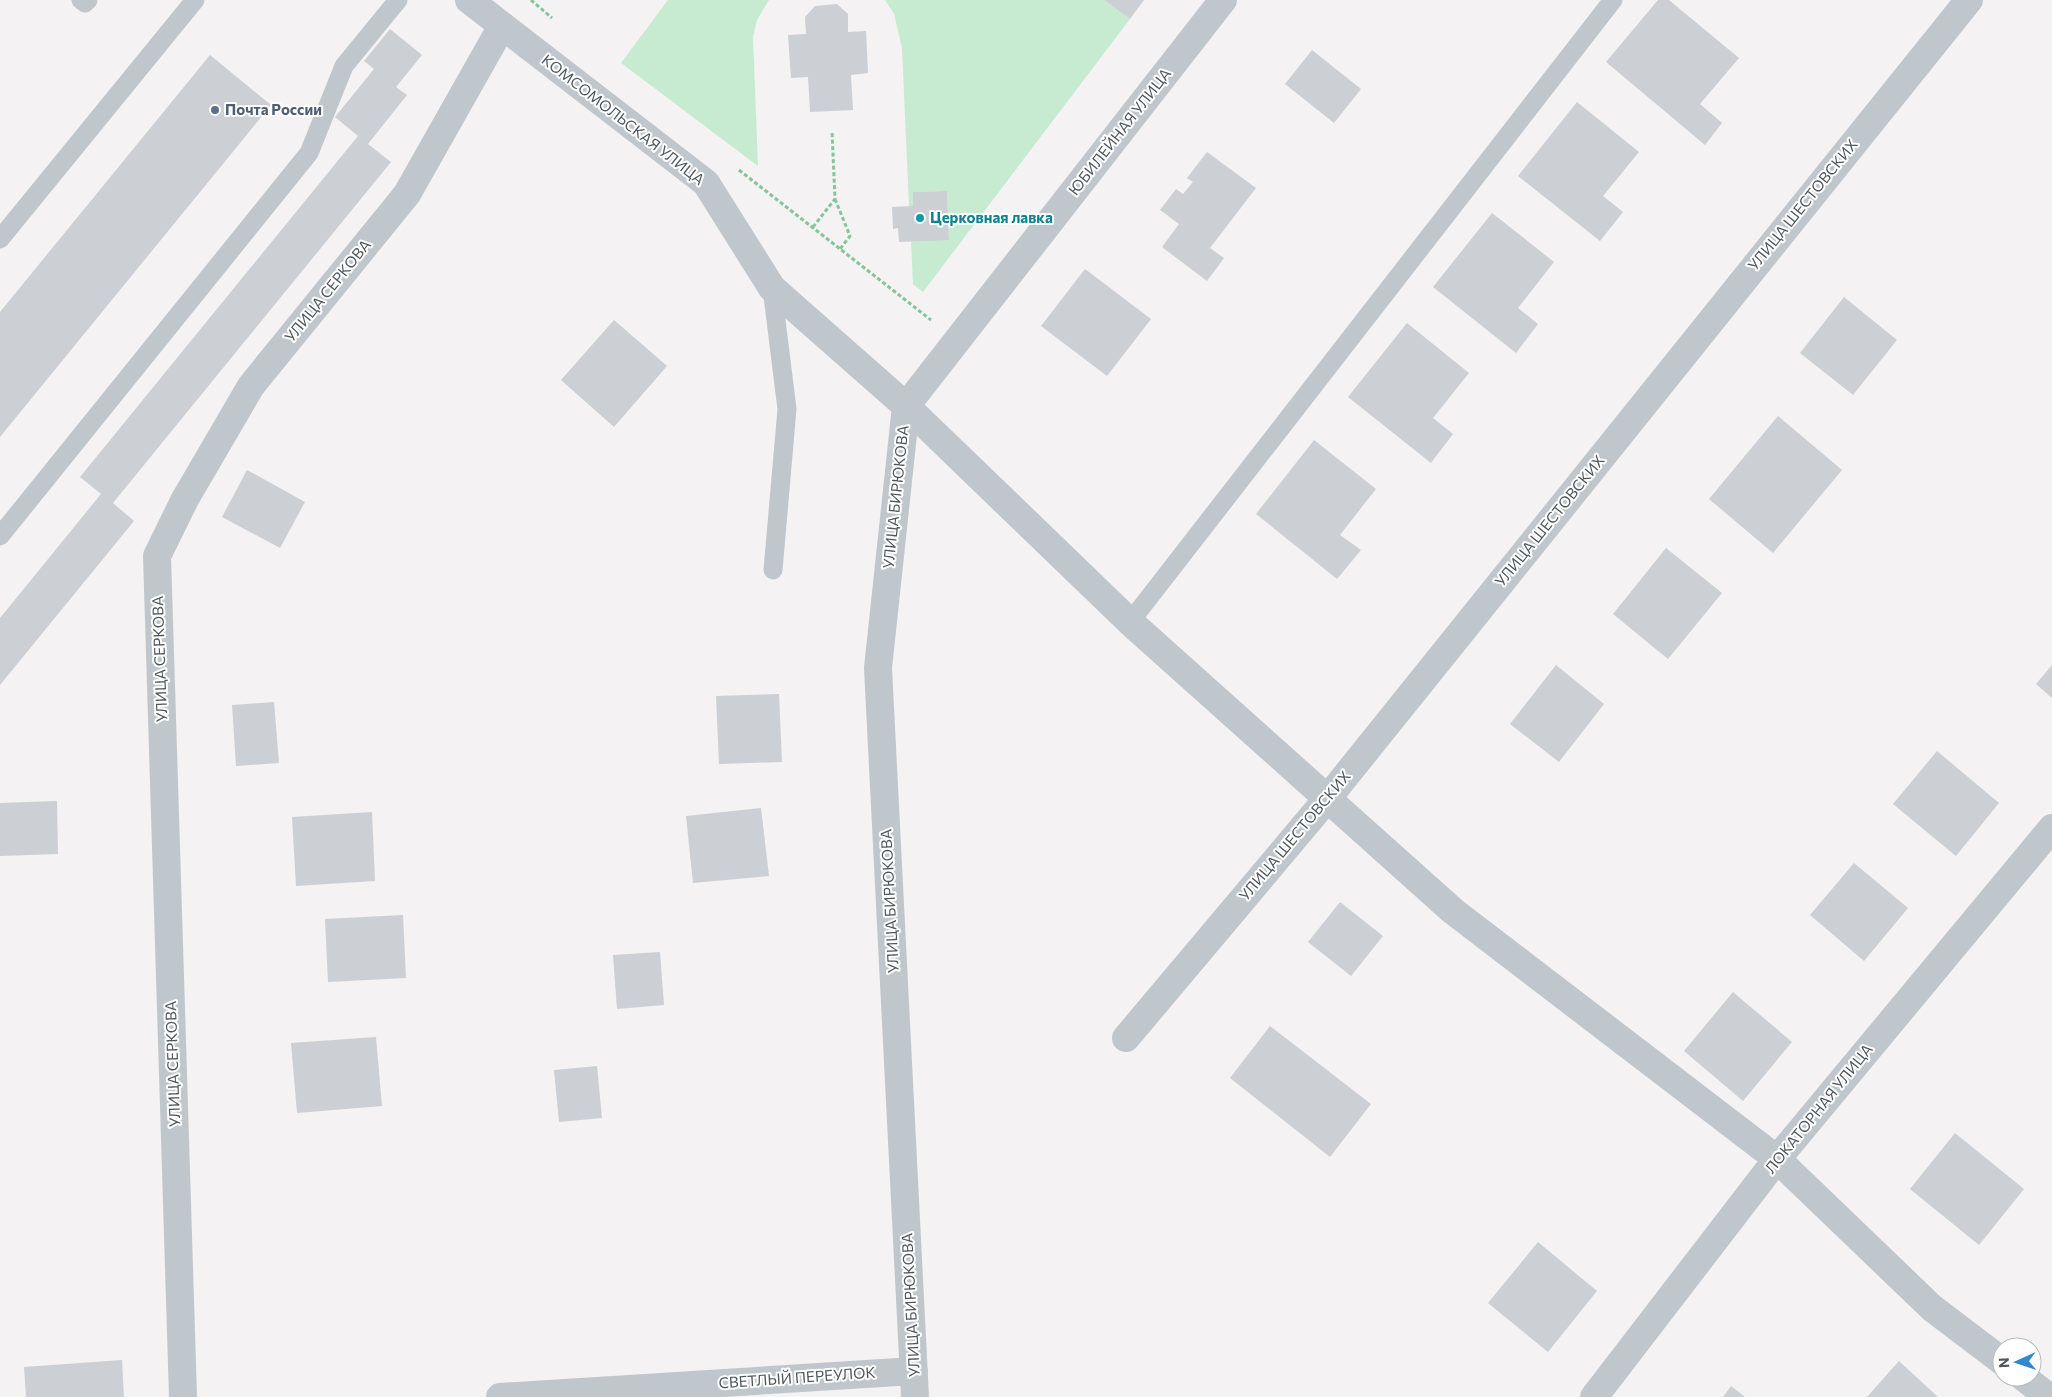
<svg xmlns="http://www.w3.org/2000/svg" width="2052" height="1397" viewBox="0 0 2052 1397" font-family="Commissioner,sans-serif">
<rect width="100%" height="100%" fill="#f4f2f2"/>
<!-- green -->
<path fill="#c7ebd1" d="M668 0H769L757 20 753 37 758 166 621 63Z
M885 0H1104L1130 19 923 292 913 284 911 241 949 239 947 191 913 192V206H909L902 48 894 14Z"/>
<!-- building -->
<path fill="#cccfd3" d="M1104 0H1144L1130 19Z
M1658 0H1669L1739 58 1700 104 1722 123 1705 145 1606 62Z
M837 4 848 14V32L866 31 868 73 851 75 853 110 810 112 808 77 791 78 788 35 806 34 805 17 815 6Z
M390 29 422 55 396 87 407 95 368 144 391 162 113 503 134 521 0 685V618L101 494 80 477 358 136 335 117 374 69 364 61Z
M1312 50 1361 89 1334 123 1285 84Z
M210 55 271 105 0 437V312Z
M1577 102 1639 152 1603 196 1623 212 1600 241 1518 176Z
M1207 152 1256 188 1210 248 1224 258 1207 281 1162 247 1179 224 1160 210 1176 189 1183 194 1193 182 1187 178Z
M947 191 949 240 899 242 898 228 893 229 892 207 913 206V192Z
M1492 213 1554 262 1518 308 1538 324 1516 353 1433 287Z
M1085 269 1151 319 1107 376 1041 326Z
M1844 297 1897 340 1853 395 1800 353Z
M614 320 667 366 614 427 561 380Z
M1407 323 1469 373 1433 418 1453 434 1431 463 1348 397Z
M1778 416 1842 470 1773 553 1709 499Z
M1314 440 1376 489 1340 535 1361 550 1337 579 1256 514Z
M247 470 305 502 280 548 222 517Z
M1666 548 1722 593 1668 659 1613 614Z
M1556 665 1604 704 1559 762 1510 724Z
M2052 665V698L2036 684Z
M779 694 782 762 719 764 716 696Z
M274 702 279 763 236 766 232 705Z
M1937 751 1999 803 1956 856 1893 804Z
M57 801 58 854 0 856V803Z
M761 808 769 876 693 883 686 816Z
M372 812 375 881 296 886 292 817Z
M1854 863 1908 908 1864 961 1810 915Z
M1340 902 1383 936 1351 976 1308 942Z
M403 915 406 978 328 982 325 919Z
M660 952 664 1005 617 1009 613 955Z
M1733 992 1792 1042 1743 1101 1684 1051Z
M1270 1026 1371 1104 1330 1157 1230 1078Z
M376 1037 382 1106 297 1113 291 1043Z
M597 1066 602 1118 559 1122 554 1070Z
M1955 1133 2024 1189 1979 1245 1910 1189Z
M1538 1242 1597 1291 1548 1352 1488 1303Z
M122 1360 124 1397H26L24 1367Z
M1899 1361 1938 1397H1867Z
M1731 1386 1745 1397H1723Z"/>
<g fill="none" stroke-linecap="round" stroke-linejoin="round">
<!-- path -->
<path stroke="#83c59d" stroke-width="3" stroke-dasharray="4 2.5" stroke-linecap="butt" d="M531 0 552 18
M739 170 931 320
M835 199 850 236 840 249
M813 227 835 199 832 131"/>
<!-- service -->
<path stroke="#c0c7cc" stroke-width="19" d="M81 0 85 3 88 0
M0 239 195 0
M772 288 787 409 773 570
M0 536 309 153 344 66 398 0
M1130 622 1613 0"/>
<!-- minor -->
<path stroke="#c0c7cc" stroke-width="28" d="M906 406 1130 622 1453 911 1777 1159 1932 1308 2002 1361
M906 406 878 668 915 1397
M906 406 1223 0
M1126 1038 1327 799 1969 0
M2023 1377 2049 1397
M183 1397 157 556 185 499 251 386 407 194 502 26
M500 1397 914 1371
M1594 1397 1777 1159 2052 828"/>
<!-- tertiary -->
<path stroke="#c0c7cc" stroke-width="28" d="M469 0 706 183 772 288 906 406"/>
</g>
<!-- markers -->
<circle fill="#5c6f8a" stroke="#fff" stroke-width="2" cx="215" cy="110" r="5"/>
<circle fill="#0f9aa8" stroke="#fff" stroke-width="2" cx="920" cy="218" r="5"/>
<g text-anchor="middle" stroke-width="4" stroke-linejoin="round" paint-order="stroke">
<!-- service labels -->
<g font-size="15" font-weight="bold" fill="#4e5e75" stroke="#fff" text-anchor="start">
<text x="225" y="115">Почта России</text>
</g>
<!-- street labels -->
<g font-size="15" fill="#4c575d" stroke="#fff">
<text transform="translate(623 120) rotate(38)" y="5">КОМСОМОЛЬСКАЯ УЛИЦА</text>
<text transform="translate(1120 132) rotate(-52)" y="5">ЮБИЛЕЙНАЯ УЛИЦА</text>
<text transform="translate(1803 205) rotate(-51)" y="5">УЛИЦА ШЕСТОВСКИХ</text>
<text transform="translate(328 291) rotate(-51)" y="5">УЛИЦА СЕРКОВА</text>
<text transform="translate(896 497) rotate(-84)" y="5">УЛИЦА БИРЮКОВА</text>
<text transform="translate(1550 521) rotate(-51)" y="5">УЛИЦА ШЕСТОВСКИХ</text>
<text transform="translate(160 659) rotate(-92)" y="5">УЛИЦА СЕРКОВА</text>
<text transform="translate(1295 836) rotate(-50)" y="5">УЛИЦА ШЕСТОВСКИХ</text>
<text transform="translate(890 901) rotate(-93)" y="5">УЛИЦА БИРЮКОВА</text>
<text transform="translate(173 1064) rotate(-92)" y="5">УЛИЦА СЕРКОВА</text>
<text transform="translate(1819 1109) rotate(-51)" y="5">ЛОКАТОРНАЯ УЛИЦА</text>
<text transform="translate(911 1305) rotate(-93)" y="5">УЛИЦА БИРЮКОВА</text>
<text transform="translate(797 1378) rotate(-4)" y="5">СВЕТЛЫЙ ПЕРЕУЛОК</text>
</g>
<!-- culture labels -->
<g font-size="15" font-weight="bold" fill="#0d838f" stroke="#fff" text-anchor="start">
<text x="930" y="223">Церковная лавка</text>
</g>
</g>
<!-- north arrow -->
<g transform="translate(2017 1362) rotate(267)"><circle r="24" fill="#ffffff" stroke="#b7bcbe"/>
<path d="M0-4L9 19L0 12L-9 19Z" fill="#3188cf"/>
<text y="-8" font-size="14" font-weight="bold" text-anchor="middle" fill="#4c575d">N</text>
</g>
</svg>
